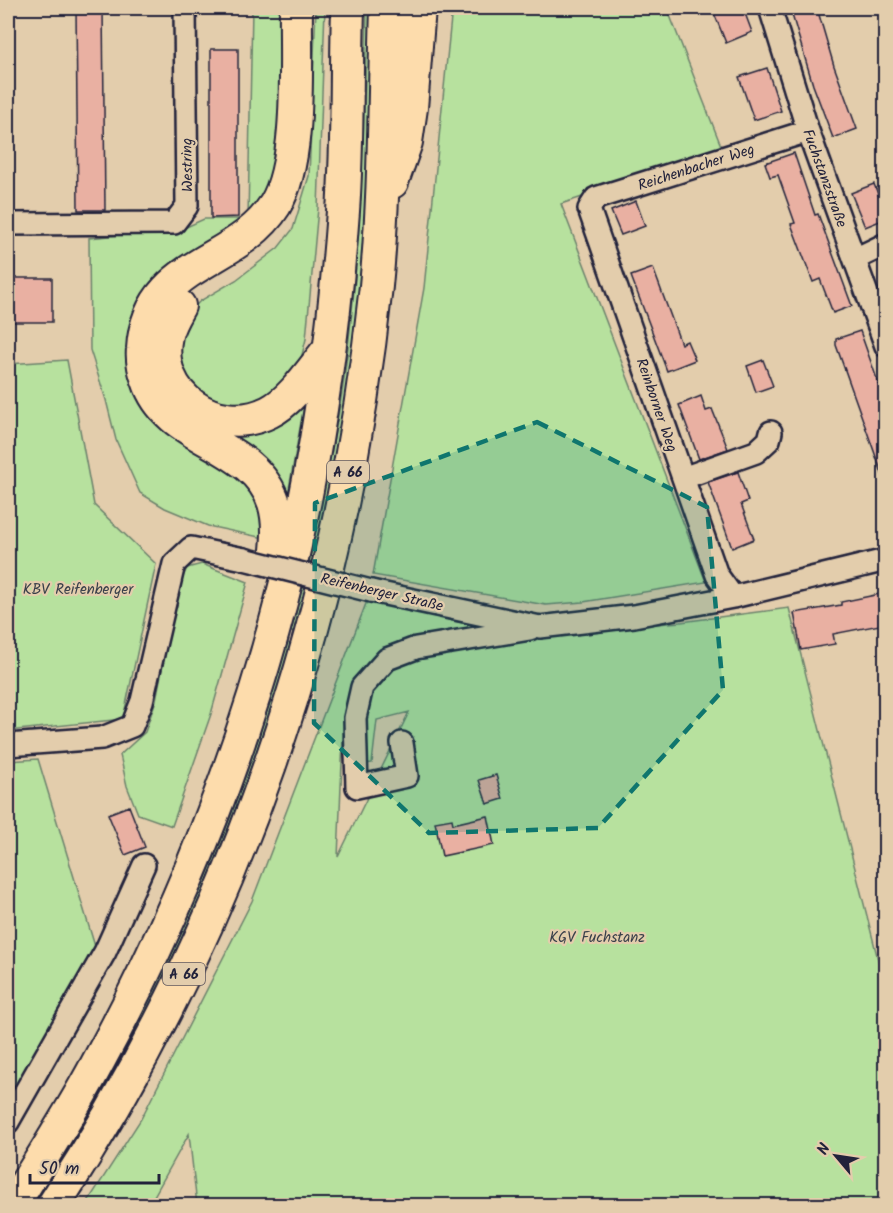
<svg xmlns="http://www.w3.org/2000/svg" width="893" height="1213" viewBox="0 0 893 1213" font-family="Kalam,sans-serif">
<rect width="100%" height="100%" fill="#e3cdac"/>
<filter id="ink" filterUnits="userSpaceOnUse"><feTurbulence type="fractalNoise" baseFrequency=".0167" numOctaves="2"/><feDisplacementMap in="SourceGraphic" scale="12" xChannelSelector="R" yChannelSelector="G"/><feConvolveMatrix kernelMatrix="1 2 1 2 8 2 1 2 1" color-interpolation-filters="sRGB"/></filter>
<g filter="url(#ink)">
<!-- green -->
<path fill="#b7e19e" stroke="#6c826c" stroke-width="1.5" d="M252 8H292L290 117 262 211 148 289 135 311 128 335V361L135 391 151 419 177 439 253 484 269 539 208 526 165 508 140 493 116 440 106 400 90 350 89 238 182 229 204 219H248Z
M316 8H325L318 208 306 339 298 371 265 406 215 410 176 369 185 317 200 301 236 280 278 248 293 229 309 176Z
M367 8H373C371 94 370 181 363 267 354 367 335 465 315 564L309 562C322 501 335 441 344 379 361 256 364 132 367 8Z
M452 8H667L723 151 561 204 706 582 583 602 546 605 373 575 424 288Z
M67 360 94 505 156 564 123 719 8 731V364Z
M298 404 304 406 288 494 280 492 226 439 232 432Z
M202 564 248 582 211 714 172 826 138 814 127 786 120 755 145 732 156 700 178 588 187 568Z
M302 588 308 589 297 633 291 632Z
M367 601 489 629 451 631 386 649 359 680 344 715 338 857 409 712 377 720 372 763 363 764V732L370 695 389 672 417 655 543 633 681 622 789 608 885 987V1205H197L189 1134 149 1205 85 1206 141 1119 252 901Z
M287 643 293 645 257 761 191 927 106 1093 102 1091C140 1019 176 947 208 873 240 798 265 721 287 643Z
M38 759 97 953 8 1116V761Z
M95 1103 100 1105 37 1205 31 1206Z"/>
<!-- building -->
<path fill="#e9b0a2" stroke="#22223b" stroke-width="1.5" d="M76 8H103L105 210H78Z
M712 8H743L752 32 726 43Z
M790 8H817L834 66 857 129 833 138 813 85Z
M211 49H238V217L211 218Z
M767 68 781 111 754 120 739 77Z
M794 153 815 215 818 214 852 306 833 313 820 279 813 282 791 224 795 223 778 175 770 177 765 163Z
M874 184 885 212V219L865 227 851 193Z
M636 201 645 226 621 235 611 211Z
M653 268 681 344 687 341 695 360 667 371 631 276Z
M8 278H52V322H8Z
M860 331 883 396 885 395V479H884L836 345V339Z
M763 360 773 386 756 392 747 366Z
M701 396 706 411 712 409 728 449 699 459 679 405Z
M738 472 748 501 741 504 754 539 732 548 708 482Z
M885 593V624L833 634 835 644 801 650 794 613 841 605V602Z
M496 775 503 799 487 804 479 780Z
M129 806 145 847 125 855 108 814Z
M488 816 494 845 442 856 435 822 452 819 453 824Z"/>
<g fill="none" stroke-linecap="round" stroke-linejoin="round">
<defs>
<path id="minor" d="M770 8 808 131 886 346
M8 224 174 223 187 206 185 8
M855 259 886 244
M683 478 756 452 769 440 771 432
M371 591 540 627 634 616 733 597 886 560
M733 597 717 575 589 209 596 198 808 131
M402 743 407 776 357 787 355 718 362 687 387 659 416 648 530 629
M8 745 102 738 132 726 142 701 174 564 191 548 244 559
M8 1122 105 952 144 865"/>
<path id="highway" d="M392 182 406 142 411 108 419 8
M179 306C174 315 168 325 166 335 153 395 217 438 269 412 292 401 313 368 329 349
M276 561C278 542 280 522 274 503 253 440 168 443 148 380 144 370 142 359 143 349 148 260 237 266 275 205 302 161 295 60 296 8
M12 1206C41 1159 71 1113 97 1064 193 888 264 697 305 500 324 405 336 307 343 211 348 143 346 75 348 8
M53 1206C234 930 342 614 376 286 385 194 384 100 387 8"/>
</defs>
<!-- minor casing -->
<use href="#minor" stroke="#22223b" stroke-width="26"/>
<!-- highway casing -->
<use href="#highway" stroke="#22223b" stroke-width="36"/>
<!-- minor -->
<use href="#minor" stroke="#e3cdac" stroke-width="21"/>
<!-- highway -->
<use href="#highway" stroke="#fddcac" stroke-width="32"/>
<defs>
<path id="minor-bridge" d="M244 559 371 591"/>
</defs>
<!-- minor-bridge casing -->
<use href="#minor-bridge" stroke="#22223b" stroke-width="26" stroke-linecap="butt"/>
<!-- minor-bridge -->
<use href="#minor-bridge" stroke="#e3cdac" stroke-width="21"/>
</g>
</g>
<!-- marked area -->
<path fill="#0f766e" fill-opacity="0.2" stroke="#0f766e" stroke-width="4.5" stroke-dasharray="12 8" stroke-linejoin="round" d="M537 422 707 507 723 690 598 828 429 833 314 723 315 503Z"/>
<g text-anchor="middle" stroke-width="4.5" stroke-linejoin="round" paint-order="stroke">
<!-- shield labels -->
<g fill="#e3cdac" stroke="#5c555d" stroke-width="1.5">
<rect x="327" y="461" width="42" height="22" rx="4.5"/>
<rect x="163" y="963" width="42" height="22" rx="4.5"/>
</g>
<g font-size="14" font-weight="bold" fill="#22223b">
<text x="348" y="477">A 66</text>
<text x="184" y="979">A 66</text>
</g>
<!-- street labels -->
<g font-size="15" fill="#22223b" stroke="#e3cdac">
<text transform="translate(187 165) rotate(-91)" y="5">Westring</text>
<text transform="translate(696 167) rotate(-18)" y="5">Reichenbacher Weg</text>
<text transform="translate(825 178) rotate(70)" y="5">Fuchstanzstraße</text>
<text transform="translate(657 405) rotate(71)" y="5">Reinborner Weg</text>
<text transform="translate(382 592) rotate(13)" y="5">Reifenberger Straße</text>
</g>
<!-- park labels -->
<g font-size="15" fill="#383f4a" stroke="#e3cdac">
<text x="78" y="594">KBV Reifenberger</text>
<text x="597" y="942">KGV Fuchstanz</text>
</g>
</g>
<!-- margin -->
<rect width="893" height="1213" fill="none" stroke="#e3cdac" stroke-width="30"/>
<rect x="15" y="15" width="863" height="1183" fill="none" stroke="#22223b" stroke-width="2" filter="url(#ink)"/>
<!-- north arrow -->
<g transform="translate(836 1156) rotate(299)" stroke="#e3cdac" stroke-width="4.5" paint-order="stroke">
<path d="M0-4.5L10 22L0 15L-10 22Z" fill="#22223b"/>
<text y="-9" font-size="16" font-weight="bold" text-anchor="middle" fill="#22223b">N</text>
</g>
<!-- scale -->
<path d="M30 1174v9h129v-9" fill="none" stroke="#22223b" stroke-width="3"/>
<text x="39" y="1174" font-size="18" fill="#22223b" stroke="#e3cdac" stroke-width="4.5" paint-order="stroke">50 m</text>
</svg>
